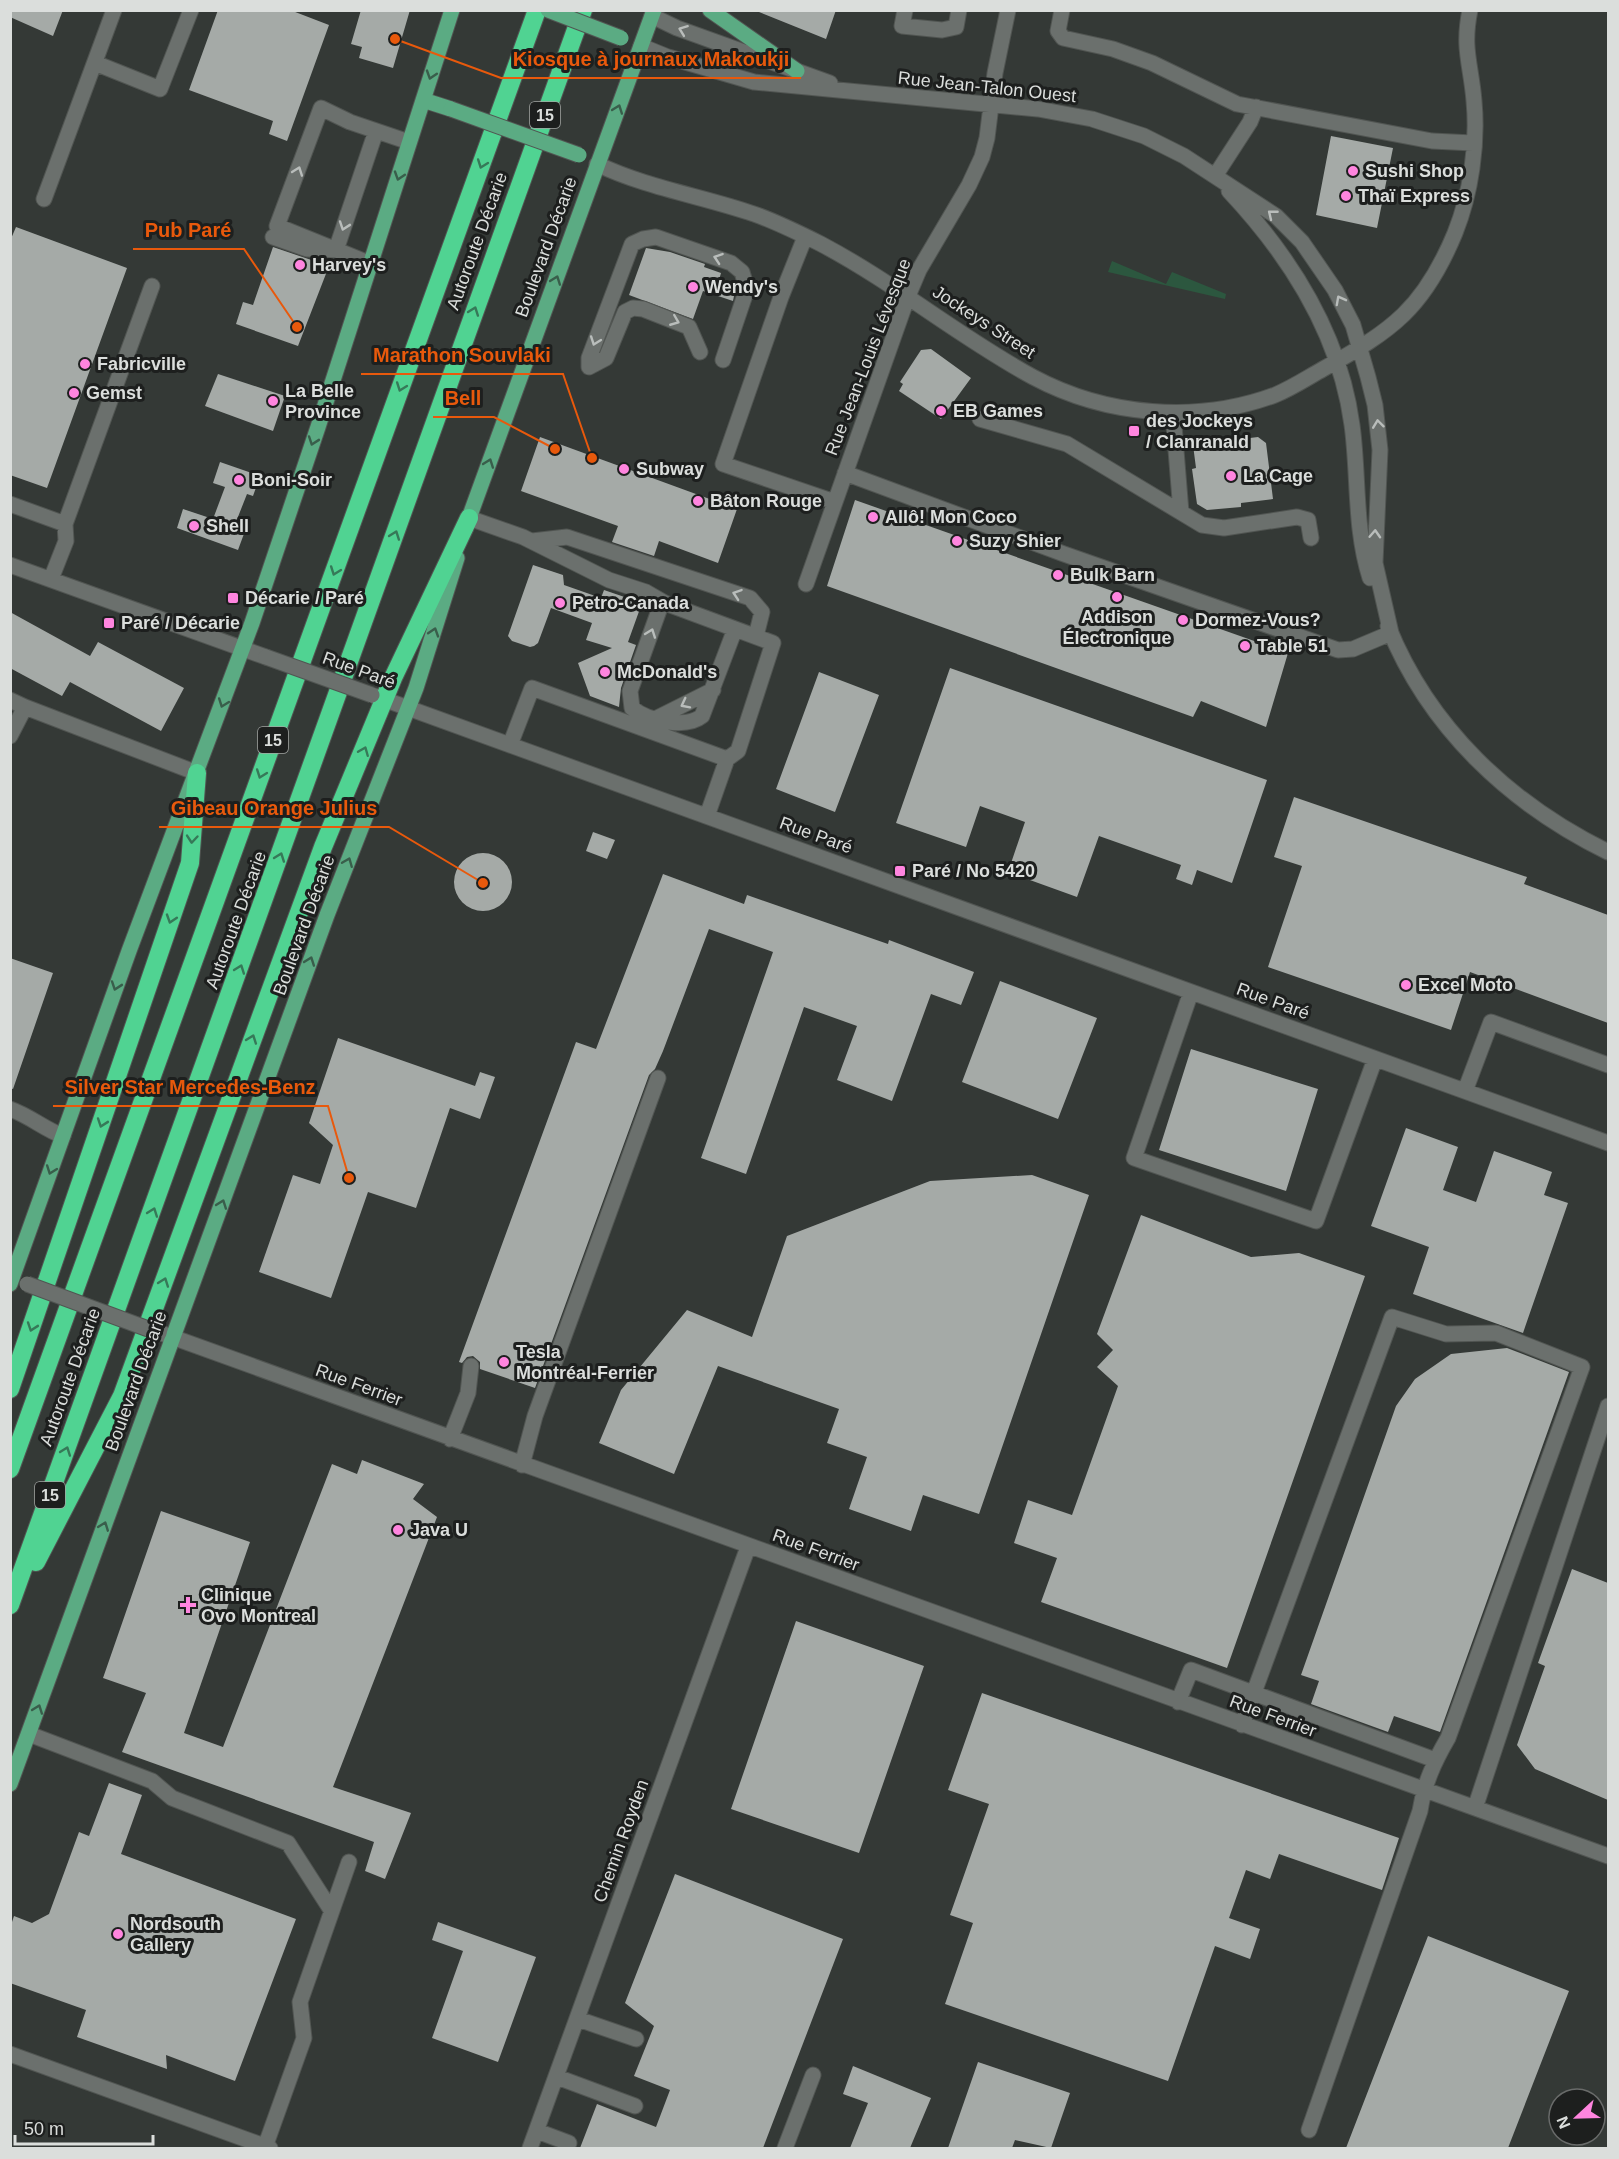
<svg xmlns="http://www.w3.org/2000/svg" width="1619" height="2159" viewBox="0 0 1619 2159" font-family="Arial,sans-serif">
<rect width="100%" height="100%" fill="#343936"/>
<!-- green -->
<path fill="#2c573f" d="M1112 261 1166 284 1172 272 1226 294 1225 299 1108 272Z"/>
<!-- building -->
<path fill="#a5aaa7" d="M10 10H63L53 36 10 17Z
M218 10H290L329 25 287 141 269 134 273 121 189 90Z
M361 10H410L393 68 359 58 362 47 351 44Z
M754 10H836L826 39Z
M1331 136 1393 148 1377 228 1316 215Z
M16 227 127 268 47 488 10 475V241Z
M273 247 329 266 298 346 236 324 243 302 253 305Z
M646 248 670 252 705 264 704 267 721 273 719 280 736 286 733 301 703 291 693 319 629 295Z
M931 349 971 378 941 419 899 391 903 384 900 382 921 350Z
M218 374 285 396 273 431 205 406Z
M540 437 737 509 718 563 659 541 654 556 612 542 618 526 521 491Z
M1258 437 1266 443 1273 499 1241 503V507L1207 510 1197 504 1192 469 1196 468 1193 445Z
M220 462 260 476 253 496 247 494 234 527 245 531 238 550 177 528 183 509 213 519 225 487 213 483Z
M855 500 1288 653 1266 727 1201 701 1193 717 827 586Z
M533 565 563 575 564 585 601 598 604 590 642 603 628 642 636 645 621 688 619 707 590 696 578 663 612 648 586 640 592 623 551 608 538 643 534 646 530 647 512 641 508 636Z
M10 612 90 656 98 642 184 688 161 731 70 682 62 696 10 668Z
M950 668 1267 780 1232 883 1197 870 1192 885 1176 879 1181 865 1099 836 1077 897 1008 872 1025 822 980 806 966 847 896 823Z
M819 672 879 695 835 812 776 789Z
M1294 797 1527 877 1524 884 1608 915V1023L1470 972 1451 1030 1268 967 1302 866 1274 857Z
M593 832 615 840 607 859 586 851Z
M454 882a29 29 0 1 1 58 0a29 29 0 1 1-58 0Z
M663 874 744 904 747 895 888 944 889 940 974 972 961 1005 931 994 892 1101 837 1080 857 1026 804 1007 746 1174 701 1158 773 952 709 929 663 1051 655 1069 649 1075 535 1388 480 1369V1362L473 1356 467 1357 462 1363 459 1362 576 1042 596 1049Z
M10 958 53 973 13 1089 10 1088Z
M1000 981 1097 1018 1058 1119 962 1082Z
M338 1038 475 1086 480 1072 495 1077 480 1119 450 1108 416 1208 368 1192 331 1298 259 1272 293 1175 320 1184 333 1145 309 1123Z
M1191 1049 1318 1089 1286 1191 1159 1150Z
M1406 1128 1458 1147 1443 1190 1476 1202 1494 1151 1552 1172 1544 1195 1568 1203 1523 1333 1413 1294 1429 1247 1371 1226Z
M1032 1175 1089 1195 979 1514 923 1495 911 1531 849 1509 867 1457 827 1443 839 1409 718 1366 674 1474 599 1443 621 1390 687 1310 752 1337 787 1236 930 1181Z
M1141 1215 1251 1257 1299 1253 1365 1276 1227 1668 1041 1602 1057 1558 1014 1543 1028 1500 1072 1515 1118 1386 1097 1367 1113 1350 1097 1334Z
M1507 1348 1569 1372 1440 1732 1394 1716 1388 1732 1311 1704 1319 1681 1301 1675 1396 1406 1415 1379 1451 1354Z
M362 1460 424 1484 413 1499 437 1517 333 1787 411 1813 385 1879 365 1871 374 1842 122 1752 146 1693 103 1678 161 1511 250 1542 184 1733 223 1747 332 1464 357 1474Z
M1572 1569 1608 1583V1800L1535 1769 1517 1745 1545 1666 1538 1663Z
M796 1621 924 1666 859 1853 731 1809Z
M982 1693 1399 1838 1382 1890 1279 1854 1270 1879 1246 1870 1229 1918 1260 1929 1250 1959 1215 1946 1168 2081 945 2004 973 1923 950 1915 989 1804 948 1790Z
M109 1783 142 1795 121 1854 296 1919 235 2081 166 2055 167 2069 77 2037 86 2010 10 1983V1928L14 1916 32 1923 49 1914 79 1832 89 1836Z
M675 1874 843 1939 763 2148H580L597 2104 656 2127 670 2090 634 2076 654 2026 625 2003Z
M438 1922 536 1957 498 2062 432 2038 463 1951 432 1940Z
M1428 1936 1569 1991 1508 2148H1346Z
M978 2062 1070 2093 1051 2148 1015 2140 1012 2148H948Z
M853 2066 931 2098 910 2148H850L868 2103 843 2094Z"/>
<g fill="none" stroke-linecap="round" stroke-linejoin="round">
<defs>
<path id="minor" d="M905 10 902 26 942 30 956 27 959 10
M1062 10 1058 31 1063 38 1113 49 1152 63 1237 104 1432 141 1473 143
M652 16 677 28 830 83
M641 46 668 57 754 82 1038 109 1092 119 1144 136 1184 156 1276 216 1302 242 1335 290 1353 325 1368 377 1375 405 1380 450 1375 563 1391 633
M95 63 160 89 191 10
M597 164C647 188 702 196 754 214 777 222 799 233 821 244 895 283 959 337 1033 377 1106 416 1197 424 1275 395 1292 388 1307 378 1323 369 1393 330 1424 308 1455 233 1471 193 1478 144 1474 101 1471 64 1462 49 1470 10
M1215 176 1250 122 1256 107
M1229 191C1290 256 1340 335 1352 425 1359 476 1354 527 1370 578
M44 199 114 10
M273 237 307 249 336 250 376 131
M805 237 781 297 723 464 835 502
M371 264 277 226 321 108 350 122 409 142
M700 352 689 327 643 309 633 308 625 312 606 358 589 367V358L632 244 643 239 656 237 731 263 742 272 747 289 723 360
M1173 413 1181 512
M980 419 1067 444 1202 525 1224 528 1297 517 1308 520 1311 538
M845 473 1064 554 1338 650 1353 649 1391 633
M10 504 65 524
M469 518 523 537 609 580 646 592 665 603 773 643 738 751 727 759
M532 541 567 537 750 598 762 612 756 636
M10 565 266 657
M51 579 66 541 65 524 152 286
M806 584 908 296 919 270 969 185 982 157 987 138 995 73 1008 10
M662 602 630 691 632 708C647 721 686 729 702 716L735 629
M1388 626C1429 728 1510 804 1608 852
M375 696 1608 1143
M10 700 25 707
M657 718 713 690
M10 736 25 707 197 773
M510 745 532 688 727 759 707 816
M1191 992 1134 1158 1316 1221 1375 1059
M1465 1091 1491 1022 1608 1065
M10 1109C30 1116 44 1129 63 1136
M161 1333 1608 1856
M450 1439 468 1393 471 1366
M522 1465 535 1416 658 1078
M1178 1702 1191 1670 1435 1760
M1242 1725 1392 1317 1446 1334 1496 1333 1582 1367 1448 1738C1434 1762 1424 1784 1420 1811L1309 2130
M29 1734 152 1781 172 1798 288 1843 331 1910
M1475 1808 1608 1406
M578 2019 636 2039
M10 2054 270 2148
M557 2077 635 2106
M537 2131 569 2143
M265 2147 304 2038 300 2002 349 1862
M530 2148 748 1547
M785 2148 813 2075"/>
<path id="major" d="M710 10 797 71
M423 100 451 109
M465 529 654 10
M10 1284 129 951 252 623 318 427 452 10
M10 1784 327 915 416 688 457 558"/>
<path id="highway" d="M10 1389 190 863 197 773
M10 1469 537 10
M36 1562 122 1396 323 847 393 678 469 518
M10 1605 583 10"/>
</defs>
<!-- minor casing -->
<use href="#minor" stroke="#515552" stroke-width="17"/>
<!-- major casing -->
<use href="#major" stroke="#515552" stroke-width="17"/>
<!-- highway casing -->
<use href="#highway" stroke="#515552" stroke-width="20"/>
<!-- minor -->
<use href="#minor" stroke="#6b706d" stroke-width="15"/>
<!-- major -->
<use href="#major" stroke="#5bab83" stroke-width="15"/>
<!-- highway -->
<use href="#highway" stroke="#50d392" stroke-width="18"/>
<defs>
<path id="minor-bridge" d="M266 657 372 695
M27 1284 159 1333"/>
<path id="major-bridge" d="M548 10 621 38
M451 109 579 155"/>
</defs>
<!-- minor-bridge casing -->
<use href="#minor-bridge" stroke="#515552" stroke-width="17" stroke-linecap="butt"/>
<!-- major-bridge casing -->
<use href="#major-bridge" stroke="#515552" stroke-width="17" stroke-linecap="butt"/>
<!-- minor-bridge -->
<use href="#minor-bridge" stroke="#6b706d" stroke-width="15"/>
<!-- major-bridge -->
<use href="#major-bridge" stroke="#5bab83" stroke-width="15"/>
</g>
<!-- one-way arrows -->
<defs><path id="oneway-chevron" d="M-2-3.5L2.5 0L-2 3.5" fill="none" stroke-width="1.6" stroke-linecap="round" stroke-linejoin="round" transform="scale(1.5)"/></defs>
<g stroke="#b9bdbb">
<use href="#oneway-chevron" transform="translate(683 30) rotate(-159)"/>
<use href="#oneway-chevron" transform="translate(298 171) rotate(-70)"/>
<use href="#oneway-chevron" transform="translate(1272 214) rotate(-141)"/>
<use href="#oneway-chevron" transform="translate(344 226) rotate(109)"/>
<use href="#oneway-chevron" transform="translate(718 258) rotate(-161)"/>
<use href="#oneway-chevron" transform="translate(1340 300) rotate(-118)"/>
<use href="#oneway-chevron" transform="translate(675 321) rotate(22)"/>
<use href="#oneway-chevron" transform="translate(595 341) rotate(110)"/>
<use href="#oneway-chevron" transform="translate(1378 424) rotate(-97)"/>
<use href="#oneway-chevron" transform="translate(1375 534) rotate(-87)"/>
<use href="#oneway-chevron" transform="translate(737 594) rotate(-161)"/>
<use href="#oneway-chevron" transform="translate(651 633) rotate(-70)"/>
<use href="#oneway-chevron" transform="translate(685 704) rotate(153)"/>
</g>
<g stroke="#395e4b">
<use href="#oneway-chevron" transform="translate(431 75) rotate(108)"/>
<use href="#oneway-chevron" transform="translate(618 109) rotate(-70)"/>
<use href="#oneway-chevron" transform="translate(399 176) rotate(108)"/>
<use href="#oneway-chevron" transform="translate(556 280) rotate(-70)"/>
<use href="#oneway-chevron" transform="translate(313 441) rotate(109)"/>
<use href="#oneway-chevron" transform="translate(489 463) rotate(-70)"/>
<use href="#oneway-chevron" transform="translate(434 632) rotate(-72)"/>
<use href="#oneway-chevron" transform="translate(223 703) rotate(110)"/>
<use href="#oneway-chevron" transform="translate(348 862) rotate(-68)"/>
<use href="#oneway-chevron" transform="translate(310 961) rotate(-70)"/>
<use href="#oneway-chevron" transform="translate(116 986) rotate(109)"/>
<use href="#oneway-chevron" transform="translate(51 1170) rotate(110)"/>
<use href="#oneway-chevron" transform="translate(222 1204) rotate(-70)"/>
<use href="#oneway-chevron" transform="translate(104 1526) rotate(-69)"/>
<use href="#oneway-chevron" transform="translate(38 1709) rotate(-70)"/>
</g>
<g stroke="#367958">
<use href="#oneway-chevron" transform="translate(482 164) rotate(110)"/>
<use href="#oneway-chevron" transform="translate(474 311) rotate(-70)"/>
<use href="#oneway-chevron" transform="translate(401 387) rotate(110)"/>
<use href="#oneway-chevron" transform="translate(395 535) rotate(-70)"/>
<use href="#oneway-chevron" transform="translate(335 571) rotate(110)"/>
<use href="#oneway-chevron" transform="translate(364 751) rotate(-68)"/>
<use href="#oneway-chevron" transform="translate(261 774) rotate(110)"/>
<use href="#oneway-chevron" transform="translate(192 839) rotate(95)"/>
<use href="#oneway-chevron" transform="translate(280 857) rotate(-70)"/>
<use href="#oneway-chevron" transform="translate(171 919) rotate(108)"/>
<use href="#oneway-chevron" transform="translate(240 969) rotate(-70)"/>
<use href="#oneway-chevron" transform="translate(252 1039) rotate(-70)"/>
<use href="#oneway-chevron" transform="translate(102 1123) rotate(109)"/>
<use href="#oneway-chevron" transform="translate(153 1212) rotate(-70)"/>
<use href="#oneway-chevron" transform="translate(164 1282) rotate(-70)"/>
<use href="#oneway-chevron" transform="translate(32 1327) rotate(109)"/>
<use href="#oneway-chevron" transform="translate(66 1451) rotate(-70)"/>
</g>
<!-- markers -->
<g fill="#ff85df" stroke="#1d1f1e" stroke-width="2">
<circle cx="1353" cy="171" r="6"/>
<circle cx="1346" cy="196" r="6"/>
<circle cx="300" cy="265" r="6"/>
<circle cx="693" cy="287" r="6"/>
<circle cx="85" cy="364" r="6"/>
<circle cx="74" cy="393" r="6"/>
<circle cx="273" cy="401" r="6"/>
<circle cx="941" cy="411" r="6"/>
<rect x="1128" y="425" width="12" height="12" rx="3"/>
<circle cx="624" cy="469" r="6"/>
<circle cx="1231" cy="476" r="6"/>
<circle cx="239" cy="480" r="6"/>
<circle cx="698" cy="501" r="6"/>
<circle cx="873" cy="517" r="6"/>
<circle cx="194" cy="526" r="6"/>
<circle cx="957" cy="541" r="6"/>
<circle cx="1058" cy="575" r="6"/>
<circle cx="1117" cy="597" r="6"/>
<rect x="227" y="592" width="12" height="12" rx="3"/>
<circle cx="560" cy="603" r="6"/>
<circle cx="1183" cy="620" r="6"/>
<rect x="103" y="617" width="12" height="12" rx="3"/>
<circle cx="1245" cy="646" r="6"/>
<circle cx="605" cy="672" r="6"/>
<rect x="894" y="865" width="12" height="12" rx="3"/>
<circle cx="1406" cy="985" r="6"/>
<circle cx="504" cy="1362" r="6"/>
<circle cx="398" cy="1530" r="6"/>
<path d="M185 1596h6v6h6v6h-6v6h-6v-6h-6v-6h6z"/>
<circle cx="118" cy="1934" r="6"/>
</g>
<g text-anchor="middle" stroke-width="6" stroke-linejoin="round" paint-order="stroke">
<!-- shield labels -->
<g fill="#1d1f1e" stroke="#a2a5a3" stroke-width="1.5">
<rect x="530" y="102" width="30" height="26" rx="4.5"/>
<rect x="258" y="727" width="30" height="26" rx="4.5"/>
<rect x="35" y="1482" width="30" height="26" rx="4.5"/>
</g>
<g font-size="16" font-weight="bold" fill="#dbdedc">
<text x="545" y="121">15</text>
<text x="273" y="746">15</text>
<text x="50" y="1501">15</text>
</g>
<!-- street labels -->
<g font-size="18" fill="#dbdedc" stroke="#1d1f1e">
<text transform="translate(987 87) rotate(6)" y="6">Rue Jean-Talon Ouest</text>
<text transform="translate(477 241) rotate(-70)" y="6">Autoroute Décarie</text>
<text transform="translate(546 247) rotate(-70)" y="6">Boulevard Décarie</text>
<text transform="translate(984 322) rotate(33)" y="6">Jockeys Street</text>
<text transform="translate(868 357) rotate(-69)" y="6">Rue Jean-Louis Lévesque</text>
<text transform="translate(359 670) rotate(20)" y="6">Rue Paré</text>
<text transform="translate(816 835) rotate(20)" y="6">Rue Paré</text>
<text transform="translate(236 920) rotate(-70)" y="6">Autoroute Décarie</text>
<text transform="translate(304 925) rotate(-70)" y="6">Boulevard Décarie</text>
<text transform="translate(1273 1001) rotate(20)" y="6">Rue Paré</text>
<text transform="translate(70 1377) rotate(-70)" y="6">Autoroute Décarie</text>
<text transform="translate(136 1381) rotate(-70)" y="6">Boulevard Décarie</text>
<text transform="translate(359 1385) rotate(20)" y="6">Rue Ferrier</text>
<text transform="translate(816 1550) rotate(20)" y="6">Rue Ferrier</text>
<text transform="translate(1273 1716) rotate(20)" y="6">Rue Ferrier</text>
<text transform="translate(621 1841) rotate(-70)" y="6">Chemin Royden</text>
</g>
<!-- poi labels -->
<g font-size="18" font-weight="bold" fill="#dbdedc" stroke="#1d1f1e" text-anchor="start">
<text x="1365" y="177">Sushi Shop</text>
<text x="1358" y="202">Thaï Express</text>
<text x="312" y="271">Harvey's</text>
<text x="705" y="293">Wendy's</text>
<text x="97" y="370">Fabricville</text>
<text x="285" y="397">La Belle<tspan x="285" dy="21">Province</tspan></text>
<text x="86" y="399">Gemst</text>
<text x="953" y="417">EB Games</text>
<text x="1146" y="427">des Jockeys<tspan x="1146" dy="21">/ Clanranald</tspan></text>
<text x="636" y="475">Subway</text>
<text x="1243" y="482">La Cage</text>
<text x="251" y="486">Boni-Soir</text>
<text x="710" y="507">Bâton Rouge</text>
<text x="885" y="523">Allô! Mon Coco</text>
<text x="206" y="532">Shell</text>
<text x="969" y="547">Suzy Shier</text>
<text x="1070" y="581">Bulk Barn</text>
<text x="245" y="604">Décarie / Paré</text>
<text x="572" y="609">Petro-Canada</text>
<text x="1117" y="623" text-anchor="middle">Addison<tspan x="1117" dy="21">Électronique</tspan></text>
<text x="1195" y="626">Dormez-Vous?</text>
<text x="121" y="629">Paré / Décarie</text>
<text x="1257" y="652">Table 51</text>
<text x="617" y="678">McDonald's</text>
<text x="912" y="877">Paré / No 5420</text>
<text x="1418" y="991">Excel Moto</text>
<text x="516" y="1358">Tesla<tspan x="516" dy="21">Montréal-Ferrier</tspan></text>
<text x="410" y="1536">Java U</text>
<text x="201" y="1601">Clinique<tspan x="201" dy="21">Ovo Montreal</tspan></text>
<text x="130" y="1930">Nordsouth<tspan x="130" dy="21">Gallery</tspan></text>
</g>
</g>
<!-- callouts -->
<path fill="none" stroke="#e8590c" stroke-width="2" d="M395 39L501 78H801M297 327L244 249H133M592 458L563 374H361M555 449L494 417H433M483 883L389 827H159M349 1178L328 1106H53"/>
<g fill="#e8590c" stroke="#1d1f1e" stroke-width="2">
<circle cx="395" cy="39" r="6"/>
<circle cx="297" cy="327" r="6"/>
<circle cx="592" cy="458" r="6"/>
<circle cx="555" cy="449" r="6"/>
<circle cx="483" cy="883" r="6"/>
<circle cx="349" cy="1178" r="6"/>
</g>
<g font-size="20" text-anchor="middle" font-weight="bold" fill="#e8590c" stroke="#1d1f1e" stroke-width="6" stroke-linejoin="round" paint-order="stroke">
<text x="651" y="66">Kiosque à journaux Makoukji</text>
<text x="188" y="237">Pub Paré</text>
<text x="462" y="362">Marathon Souvlaki</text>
<text x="463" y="405">Bell</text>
<text x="274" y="815">Gibeau Orange Julius</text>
<text x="190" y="1094">Silver Star Mercedes-Benz</text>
</g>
<!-- border -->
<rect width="1619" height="2159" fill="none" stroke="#dbdedc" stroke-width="24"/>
<!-- north arrow -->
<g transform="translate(1577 2117) rotate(248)"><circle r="28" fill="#1d1f1e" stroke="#696b6a" stroke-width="1.5"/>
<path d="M0-4.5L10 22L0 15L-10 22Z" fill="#ff85df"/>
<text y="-9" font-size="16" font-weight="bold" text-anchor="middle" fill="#dbdedc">N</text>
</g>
<!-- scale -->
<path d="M15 2135v9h138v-9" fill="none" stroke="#dbdedc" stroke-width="3"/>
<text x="24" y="2135" font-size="18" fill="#dbdedc" stroke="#1d1f1e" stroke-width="4.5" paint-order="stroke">50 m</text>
</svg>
